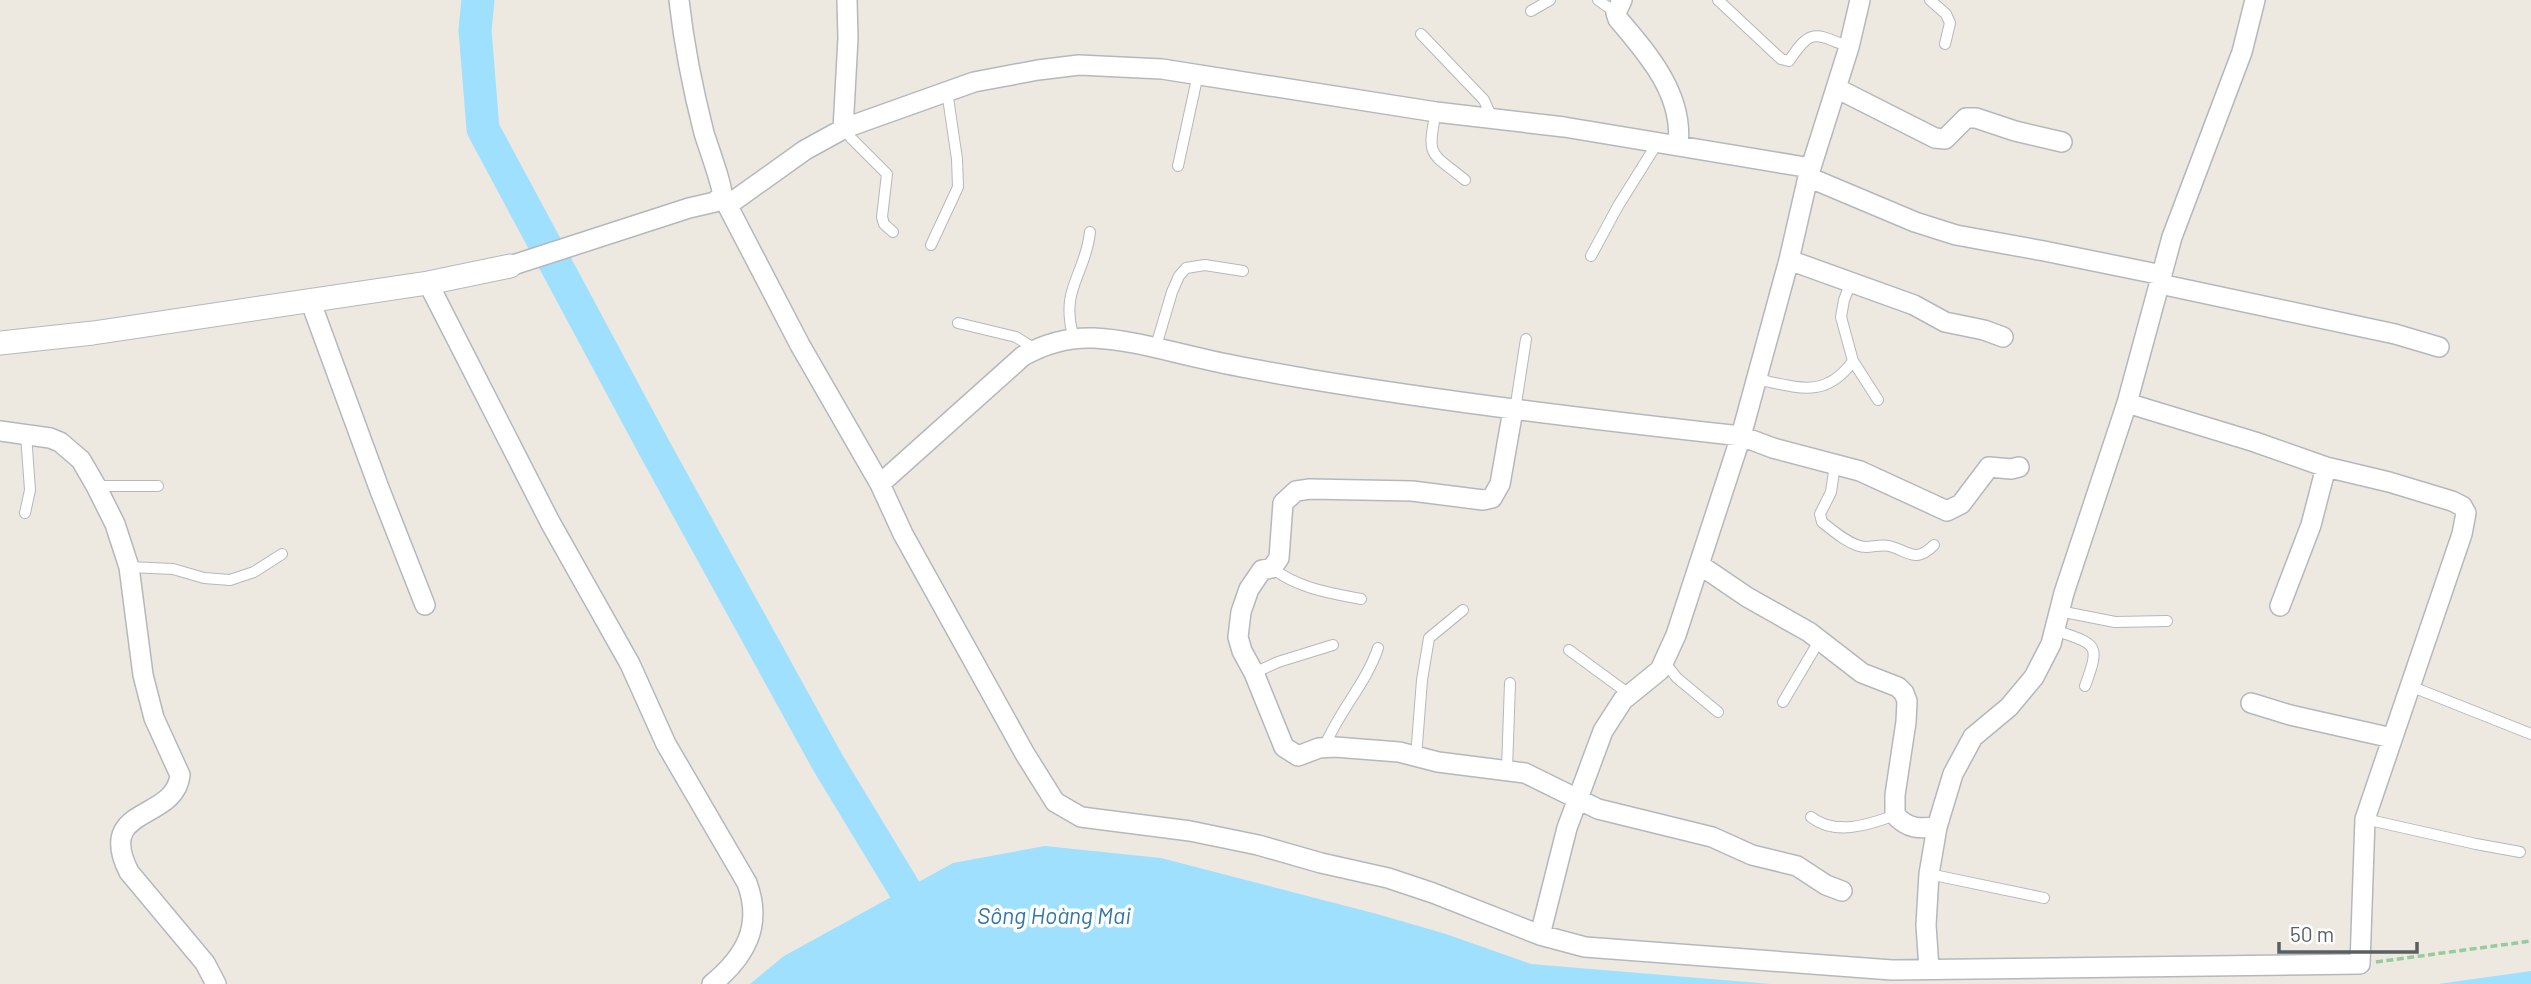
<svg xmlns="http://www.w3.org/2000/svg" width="2531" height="984" viewBox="0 0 2531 984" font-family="Barlow,sans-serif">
<rect width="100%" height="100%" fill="#eee9e0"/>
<!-- water -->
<path fill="#9fe0ff" d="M1045 846 1161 858 1377 914 1446 934 1531 964 1771 984H750L784 956 953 863Z
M2531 971V984H2438Z"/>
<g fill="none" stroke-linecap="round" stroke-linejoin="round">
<!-- river -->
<path stroke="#9fe0ff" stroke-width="33" d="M478 0 475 30 483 129 656 451 828 763 962 984"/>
<defs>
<path id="service" d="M1598 0 1616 13
M1718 0 1781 59 1789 61C1811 28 1814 33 1849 47
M1930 0 1946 14 1950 23 1945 44
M1531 11 1550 0
M1421 34 1484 100 1492 118
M1436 112C1426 158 1431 152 1465 180
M845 128 851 138 887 174 882 217 884 224 893 232
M1178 166 1198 74
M931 245 958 187 957 159 947 91
M1591 256 1618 206 1658 142
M1851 282 1844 300 1841 317 1853 361 1878 400
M958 323 1016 337 1035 349
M1074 339C1059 288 1085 277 1090 232
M1156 346 1172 292 1179 276 1186 268 1205 265 1243 271
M1756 379C1797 387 1825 400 1853 361
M1515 410 1526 339
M1835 465 1831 492 1820 514 1822 522C1833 531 1852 547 1866 547 1874 547 1881 544 1889 546 1909 551 1915 564 1934 545
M96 486H158
M25 513 30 490 26 434
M129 567 173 569 204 578 230 580 254 572 282 554
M1272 568C1297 588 1330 593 1361 599
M2059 611 2115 622 2167 621
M2055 630C2097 645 2101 643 2085 686
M1569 650 1629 694
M1665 663 1677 678 1718 712
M1254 673 1278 662 1333 645
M2410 686 2531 734
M1783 702 1819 641
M1324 748C1338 712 1366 684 1378 648
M1416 757 1422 680 1429 638 1463 610
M1507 769 1510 683
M1811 817C1835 836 1869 825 1895 815
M2365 819 2476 844 2520 852
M1929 874 2044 898"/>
<path id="minor" d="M1622 0 1616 13 1618 19C1648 54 1684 95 1678 145
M1836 88 1935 138 1945 139 1966 118H1976L2015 131 2062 142
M843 130 848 38 847 0
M1808 177 1915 222 1956 235 2044 251 2162 275
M722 195 800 345 880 484 903 534 1025 754 1055 802 1081 817 1190 831 1258 845 1321 863 1388 878 1433 893 1540 935 1585 947 1892 970 2360 964 2365 819 2462 534 2466 513 2462 506 2452 501 2389 482 2326 467 2255 442 2127 403
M728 205 805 150 845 128 974 82 1038 70 1079 65 1162 69 1436 112 1564 127 1811 168
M1789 260 1914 305 1945 322 1984 330 2003 337
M510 266 689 208 715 202 722 195C723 187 708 146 704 133 693 90 684 45 679 0
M428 283 550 522 630 664 666 744 747 883C763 926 745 957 712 984
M2160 284 2395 334 2439 347
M310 300 379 488 425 605
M1513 410 1500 484 1492 498 1483 500 1412 491 1310 489 1296 491 1283 503 1279 558 1272 568 1262 570 1249 589 1241 612 1238 637 1242 651 1254 673 1284 747 1298 756 1319 748 1335 747 1399 752 1438 762 1525 773 1598 809 1712 837 1752 855 1797 866 1826 885 1842 891
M0 431 50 438 60 442 81 460 96 486 115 524 129 567 143 675 154 718 180 775C175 822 95 805 129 872L205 963 216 984
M880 484 1023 356C1046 343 1068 337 1094 338 1132 340 1167 351 1204 359 1238 367 1274 373 1308 379 1452 403 1596 420 1741 436L1773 448 1860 471 1947 511 1961 504 1989 467 2011 469 2019 467
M1700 565 1747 597 1809 632 1862 673 1898 687 1904 693 1907 701 1906 722 1895 795V815C1908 829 1919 829 1937 827
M2280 606 2311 525 2326 467
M2251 703 2290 715 2392 738
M1540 935 1567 828 1603 731 1623 700 1660 670 1676 635 1741 436 1789 260 1808 177 1849 47 1860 0
M1929 969 1926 925 1929 874 1937 827 1953 774 1973 737 2009 707 2034 677 2051 644 2064 593 2127 403 2172 237 2242 52 2255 0"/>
<path id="tertiary" d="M0 343 93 333 428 283 510 266"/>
</defs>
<!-- service casing -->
<use href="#service" stroke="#b4b8bd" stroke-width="12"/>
<!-- minor casing -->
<use href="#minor" stroke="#b4b8bd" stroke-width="22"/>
<!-- tertiary casing -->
<use href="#tertiary" stroke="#b4b8bd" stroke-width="25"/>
<!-- path -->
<path stroke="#94cc9e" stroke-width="3.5" stroke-dasharray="7 3.5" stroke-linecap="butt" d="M2376 962 2531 941"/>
<!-- service -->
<use href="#service" stroke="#fff" stroke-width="10"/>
<!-- minor -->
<use href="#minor" stroke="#fff" stroke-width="19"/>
<!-- tertiary -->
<use href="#tertiary" stroke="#fff" stroke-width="23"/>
</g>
<g text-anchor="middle" stroke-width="7" stroke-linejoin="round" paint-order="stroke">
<!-- water labels -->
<g font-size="23" font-style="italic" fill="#3077a7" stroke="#fff">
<text x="1054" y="924">Sông Hoàng Mai</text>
</g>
</g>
<!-- scale -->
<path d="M2279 942v10h138v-10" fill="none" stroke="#595f63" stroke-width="3.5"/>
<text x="2290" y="942" font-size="21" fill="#595f63" stroke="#ffffff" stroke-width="5" paint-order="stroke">50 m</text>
</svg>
